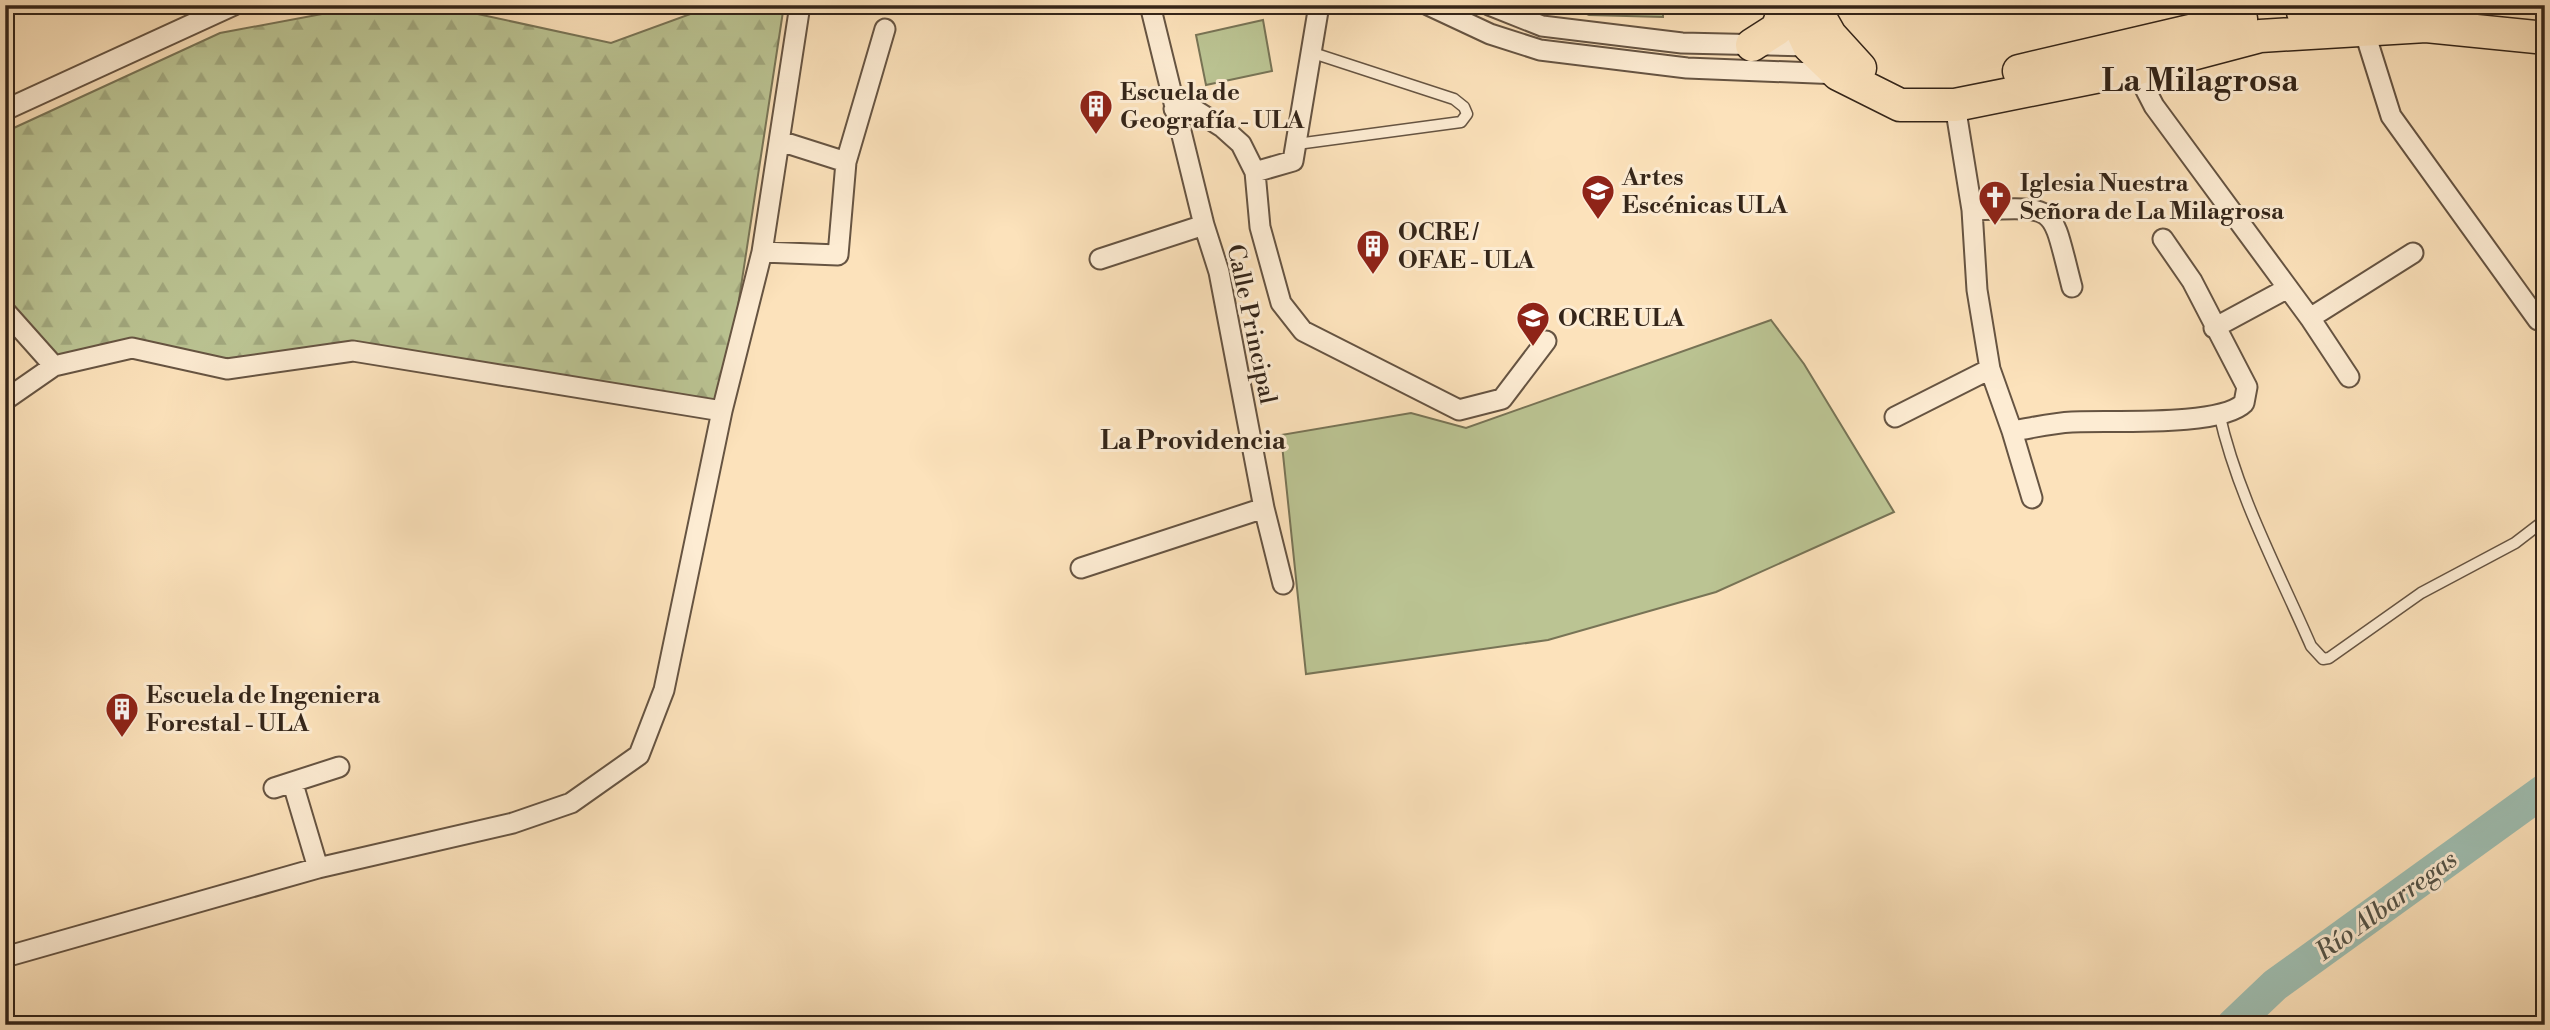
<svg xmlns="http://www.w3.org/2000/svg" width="2550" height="1030" viewBox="0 0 2550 1030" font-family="'Libre Bodoni',serif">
<defs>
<pattern id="forest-firs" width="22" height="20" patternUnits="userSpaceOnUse" patternTransform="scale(1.75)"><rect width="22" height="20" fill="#bbc493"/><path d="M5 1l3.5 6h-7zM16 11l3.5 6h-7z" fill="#a1a87e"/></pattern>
<pattern id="park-tufts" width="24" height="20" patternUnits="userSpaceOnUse" patternTransform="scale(1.75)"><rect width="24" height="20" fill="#bbc493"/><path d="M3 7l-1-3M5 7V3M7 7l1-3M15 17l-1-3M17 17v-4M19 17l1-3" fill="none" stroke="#a1a87e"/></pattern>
</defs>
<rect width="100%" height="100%" fill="#fce2bb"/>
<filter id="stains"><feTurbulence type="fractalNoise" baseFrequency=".00286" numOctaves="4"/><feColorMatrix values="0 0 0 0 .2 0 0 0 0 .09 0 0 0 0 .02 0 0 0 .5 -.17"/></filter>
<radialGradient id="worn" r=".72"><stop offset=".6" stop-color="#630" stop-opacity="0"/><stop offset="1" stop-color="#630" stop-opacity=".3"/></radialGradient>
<!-- forest -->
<path fill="url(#forest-firs)" stroke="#787456" stroke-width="2" d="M370 5H436L611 43 715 5H784L722 411 353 351 227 369 137 342 54 366 5 317V132L220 33Z"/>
<!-- park -->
<path fill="url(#park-tufts)" stroke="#787456" stroke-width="2" d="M1566 5H1663V17L1589 15Z"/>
<!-- garden -->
<path fill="#bbc493" stroke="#787456" stroke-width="2" d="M1263 20 1272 71 1206 85 1196 35Z
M1771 320 1804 364 1894 512 1716 592 1548 640 1306 674 1281 435 1411 413 1466 428Z"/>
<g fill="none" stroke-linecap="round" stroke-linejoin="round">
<!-- river -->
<path stroke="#9fbeb1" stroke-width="33" d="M2233 1025 2275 985 2545 790"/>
<defs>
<path id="service" d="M1297 144 1461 122 1467 114 1464 107 1454 99 1310 52
M2219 413C2237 494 2278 570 2311 646L2323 659 2329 658 2421 593 2515 543 2545 520"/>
<path id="minor" d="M1428 5 1490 34 1540 50 1687 68 1840 74
M1489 5 1542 26 1682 43 1809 46 1816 42
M2364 30 2391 116 2538 320
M2135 69 2154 106 2310 318 2349 377
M1955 105 1972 210 1977 290 1990 369 2012 431 2032 498
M1174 109 1195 110 1222 127 1241 144 1255 172 1260 227 1281 303 1303 331 1459 410 1502 399 1546 341
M5 110 234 5
M846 162 885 29
M1255 172 1293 161 1319 5
M1972 210C2061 207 2050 203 2072 287
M762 252 838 255 846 162 780 141
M1100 259 1204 225
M5 311 54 366
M2310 318 2413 253
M2214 328 2288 288
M5 400 54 366 132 348 227 369 353 351 722 411
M1895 417 1990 369
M2012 431C2032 428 2052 423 2072 422 2109 420 2220 427 2244 403L2247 387 2192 281 2163 239
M1264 508 1283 584
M1081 568 1264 508 1219 272 1204 225 1150 5
M293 784 318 868
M274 788 339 767
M5 957 318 868 513 823 571 803 639 755 664 690 722 411 762 252 800 5"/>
<path id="trunk" d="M1790 5 1809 46 1838 74 1900 105H1955L2135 69 2260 36 2426 26 2545 38
M1813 5 1830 35 1860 68
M2303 12 2389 5
M1752 45 1777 29 1786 5
M2019 71 2241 19"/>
</defs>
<!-- service casing -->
<use href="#service" stroke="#665442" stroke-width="13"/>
<!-- minor casing -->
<use href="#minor" stroke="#665442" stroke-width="23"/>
<!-- trunk casing -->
<use href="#trunk" stroke="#342519" stroke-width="35"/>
<!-- service -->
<use href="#service" stroke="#fdecd3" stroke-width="10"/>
<!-- minor -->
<use href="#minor" stroke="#fdecd3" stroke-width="19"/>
<!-- trunk -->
<use href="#trunk" stroke="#fce2bb" stroke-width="32"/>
</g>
<!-- icons -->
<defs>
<symbol id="building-pin" viewBox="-11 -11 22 30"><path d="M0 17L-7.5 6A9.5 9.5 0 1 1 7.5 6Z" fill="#8f2418" stroke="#fdecd3"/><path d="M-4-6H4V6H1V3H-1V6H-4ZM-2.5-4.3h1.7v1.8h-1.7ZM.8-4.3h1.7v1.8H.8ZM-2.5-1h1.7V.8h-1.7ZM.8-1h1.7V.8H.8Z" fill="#fff"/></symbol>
<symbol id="university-pin" viewBox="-11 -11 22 30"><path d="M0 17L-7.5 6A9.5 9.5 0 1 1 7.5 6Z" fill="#8f2418" stroke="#fdecd3"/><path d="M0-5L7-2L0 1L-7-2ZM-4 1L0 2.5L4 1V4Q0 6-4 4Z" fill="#fff"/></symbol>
<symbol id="church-pin" viewBox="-11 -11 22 30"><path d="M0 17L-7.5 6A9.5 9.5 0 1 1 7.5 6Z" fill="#8f2418" stroke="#fdecd3"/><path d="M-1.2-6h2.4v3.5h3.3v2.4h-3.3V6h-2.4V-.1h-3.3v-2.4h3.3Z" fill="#fff"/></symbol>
</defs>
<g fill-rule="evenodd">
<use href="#building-pin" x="1077" y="87" width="38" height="52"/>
<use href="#university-pin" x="1579" y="172" width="38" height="52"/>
<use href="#church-pin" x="1976" y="178" width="38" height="52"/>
<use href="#building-pin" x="1354" y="227" width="38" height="52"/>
<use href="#university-pin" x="1514" y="299" width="38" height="52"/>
<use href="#building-pin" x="103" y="690" width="38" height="52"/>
</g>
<g text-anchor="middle" stroke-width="6" stroke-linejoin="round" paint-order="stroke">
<!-- poi labels -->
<g font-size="24" font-weight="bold" fill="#342519" stroke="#fdecd3" text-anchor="start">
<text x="1120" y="100">Escuela de<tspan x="1120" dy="28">Geografía - ULA</tspan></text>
<text x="1622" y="185">Artes<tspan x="1622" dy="28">Escénicas ULA</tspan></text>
<text x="2020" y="191">Iglesia Nuestra<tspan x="2020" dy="28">Señora de La Milagrosa</tspan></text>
<text x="1398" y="240">OCRE /<tspan x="1398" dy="28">OFAE - ULA</tspan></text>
<text x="1558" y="326">OCRE ULA</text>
<text x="146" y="703">Escuela de Ingeniera<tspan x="146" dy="28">Forestal - ULA</tspan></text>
</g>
<!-- street labels -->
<g font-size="24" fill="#342519" stroke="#fdecd3">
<text transform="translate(1252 324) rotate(78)" y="8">Calle Principal</text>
</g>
<!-- neighbourhood labels -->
<g font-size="26" font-weight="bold" fill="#342519" stroke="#fdecd3">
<text x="1193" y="449">La Providencia</text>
</g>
<!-- water labels -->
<g font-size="26" font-style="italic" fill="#545347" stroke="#fdecd3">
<text transform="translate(2386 905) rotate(-36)" y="9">Río Albarregas</text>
</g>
<!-- district labels -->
<g font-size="32" font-weight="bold" fill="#342519" stroke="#fdecd3">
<text x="2200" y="91">La Milagrosa</text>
</g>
</g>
<!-- margin -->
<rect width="2550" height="1030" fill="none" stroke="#fce2bb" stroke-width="28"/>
<rect x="7" y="7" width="2536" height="1016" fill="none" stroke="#342519" stroke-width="3.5"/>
<rect x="14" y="14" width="2522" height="1002" fill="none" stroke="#342519" stroke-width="2"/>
<rect width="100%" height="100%" filter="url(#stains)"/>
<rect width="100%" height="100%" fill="url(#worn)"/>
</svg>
